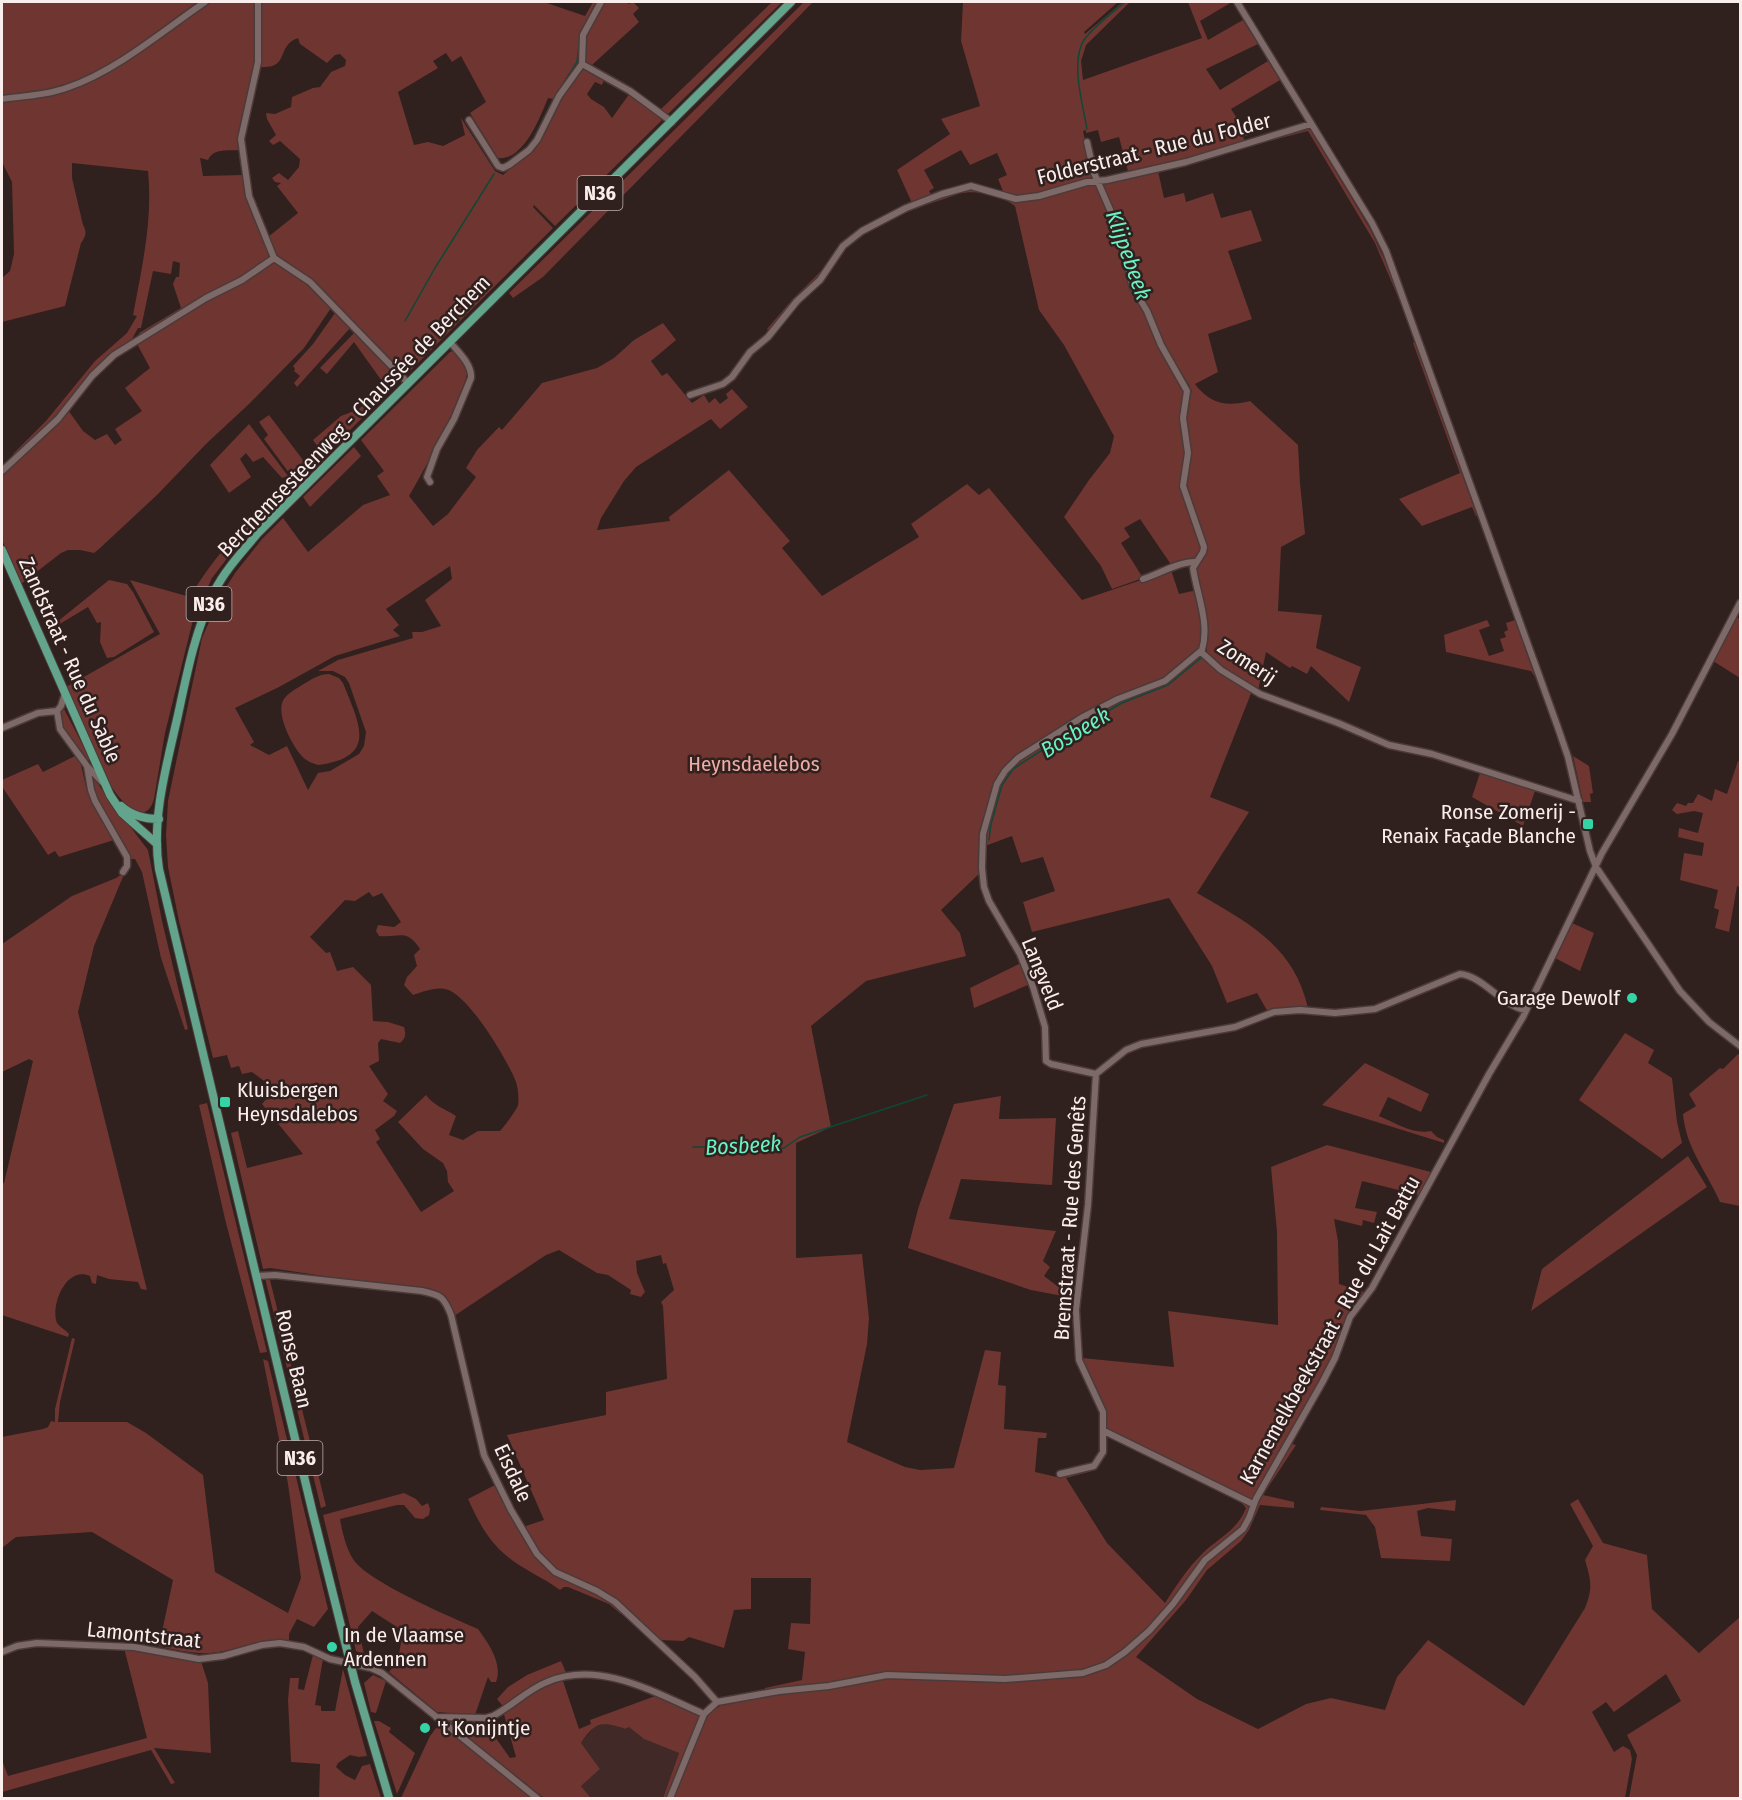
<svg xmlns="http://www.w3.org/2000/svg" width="1742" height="1800" viewBox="0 0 1742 1800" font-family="'Fira Sans Condensed',sans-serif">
<rect width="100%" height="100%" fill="#30201e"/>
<!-- built -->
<path fill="#402927" d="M608 1723 625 1729 629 1726 644 1739 679 1753 663 1798H591L581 1786 600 1769 581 1743 594 1727Z"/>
<!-- green -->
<path fill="#6f3531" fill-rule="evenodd" d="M2 2H197L148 38 151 42 194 10 197 12 207 2H256C256 23 258 46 256 67 253 96 237 121 239 150 228 151 213 148 208 160L200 158 203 176 243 175 244 187 269 253 268 258 259 265 275 262 305 279 331 308 304 348 249 404 207 443 157 495 99 549 94 553 80 550H68L61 553 21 584 2 540V472L68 410 83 431 95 440 107 434 115 445 122 440 115 429 142 411 125 388 150 368 136 342 140 337 139 333 181 308 173 284 176 277H179L180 263 173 261 171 274 153 271 141 328H138L131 341 14 456 13 454 46 421 95 361 127 333 137 316 133 315C142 267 153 219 148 171L72 163V178L83 225C87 232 86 236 81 243L65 306 2 322V278L10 271 14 254 12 182 2 162Z
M260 2H544L585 16 593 2H626L629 4 633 2 639 8 633 14 639 22 592 65 600 70 598 74 605 78 602 85 595 82 587 94 591 99 604 107 612 118 630 93 662 120 555 226 534 205 533 207 553 228 410 371 400 370 359 331 311 279 276 254 268 237 298 213 277 186 281 183 275 182 272 178 279 173 288 180 299 167 300 159 280 141 273 145 269 141 276 135 267 119 266 113 275 114 291 107 292 97 313 88 320 87 331 72 345 66 346 60 340 54 335 55 327 63 300 44 298 38C276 45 290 69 261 67ZM446 53 452 62 461 56 486 102 470 113 498 158C524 161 540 117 548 98L554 99 569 73 574 76 531 150 503 175 495 171 461 118 465 135 443 146 428 142 414 145 398 92 438 68 433 61Z
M772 2H782L668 114 660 110Z
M804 2H813L543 277 513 298 509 293Z
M963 2H1118L1084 32 1085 34 1123 2H1130L1086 45 1081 61 1083 80 1202 38 1188 2H1232L1200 21 1208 40 1243 20 1258 44 1206 69 1220 90 1268 61 1280 80 1231 109 1248 135 1243 137 1246 143 1129 175 1119 137 1101 142 1098 130 1086 133V130L1083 131 1093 179 1022 197 1001 193 1003 191 998 179 1007 175 997 153 970 165 961 150 924 170 934 188 929 191 932 196 860 231 770 332 767 329 792 300 823 269 840 243 869 223 912 203 897 170 950 134 941 119 980 106 961 41Z
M1310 129 1370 229 1388 267 1404 311 1375 243 1308 131 1241 148Z
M1158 171 1164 198 1184 193 1186 202 1213 193 1221 218 1251 210 1262 241 1228 251 1252 319 1208 334 1218 372 1195 384C1210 404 1227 407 1250 401L1298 445 1300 483 1305 534 1281 547 1278 611 1322 615 1316 648 1361 667 1349 702 1311 666 1307 674 1292 666 1290 668 1266 652 1258 691 1227 671 1207 653 1206 640 1196 567 1203 555 1184 485 1188 458 1185 422 1189 396 1136 290 1102 187 1104 183Z
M1086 183H1093L1097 186 1114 220 1131 286 1146 311 1164 353 1185 390 1182 424 1186 453 1182 488 1202 548 1196 558 1172 566 1140 519 1124 528 1130 537 1121 543 1143 578 1112 589 1101 566 1064 517 1089 480 1110 453 1114 436 1064 345 1039 310 1015 206C1000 195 976 189 958 194 917 209 864 221 837 259 847 231 942 188 972 188 987 188 1003 201 1015 201 1039 200 1064 190 1086 183Z
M335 313 338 314 351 327 297 387 294 383 300 376 294 371 295 369 293 366 313 344Z
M663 323 676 340 651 361 662 376 667 373 692 403 704 395 709 403 715 398 720 404 728 398 726 394 732 389 748 407 720 429 711 419 636 467 624 481 601 518 597 530 670 521 669 517 729 470 790 541 782 548 822 596 919 537 911 524 967 484 979 495 989 488 1082 600 1171 570 1179 594 1197 590 1203 633 1199 648 1194 654 1165 678 1125 694 1006 766 985 817 981 872 941 910 960 933 966 956 866 981 811 1026 831 1127 796 1143V1258L862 1254 869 1318 867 1344 847 1442 905 1467 920 1470 954 1468 985 1350 1001 1352 998 1385 1006 1386 1004 1429 1047 1433 1046 1438H1038L1035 1472 1057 1477 1091 1468 1092 1471 1066 1478 1107 1543 1165 1603C1176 1586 1187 1569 1202 1554 1218 1538 1237 1531 1246 1508L1239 1500 1107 1430 1106 1412 1082 1358 1174 1367 1168 1311 1278 1325 1277 1232 1271 1167 1327 1145 1431 1172 1419 1195 1362 1181 1355 1208 1377 1212 1374 1223 1363 1220 1362 1226 1334 1219 1338 1241 1339 1284 1364 1292 1344 1323 1327 1371 1286 1443 1296 1445 1263 1495 1294 1502V1508L1260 1505 1249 1530 1241 1541 1207 1570 1186 1600 1136 1657 1197 1699 1258 1729 1306 1704 1331 1698 1385 1710 1397 1677 1428 1640 1524 1706 1585 1608C1593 1588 1591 1580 1585 1560L1593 1546 1570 1504 1578 1499 1603 1543 1647 1555 1652 1609 1699 1653 1740 1617V1798H1629L1637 1755 1627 1735 1681 1701 1666 1674 1614 1712 1606 1702 1592 1712 1614 1752 1623 1746 1630 1750 1632 1759 1625 1798H663L679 1753 644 1739 629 1727 625 1729C602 1721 595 1722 581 1743L600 1769 581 1786 591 1798H544L445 1719 483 1720 510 1758 516 1757 503 1711 506 1710 497 1699 508 1687 527 1675 561 1661 568 1677 562 1678 579 1729 591 1724 590 1720 658 1695 705 1717 721 1705 763 1697 765 1688 802 1680 805 1652 788 1649 791 1623 810 1624 811 1578H751V1609L734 1610 724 1648 689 1637 683 1641 660 1640 604 1591 559 1572 543 1560 523 1527 544 1520 507 1435 606 1415V1392L667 1379 663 1306 661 1302 674 1290 666 1263 663 1264 661 1255 636 1261 637 1273 645 1292 641 1297 630 1294 631 1290 608 1275 597 1273 559 1250 546 1255 454 1316C449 1301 444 1292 428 1288L337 1278 270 1268 263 1269 231 1133 238 1131 247 1168 303 1154 262 1104 275 1089 252 1072 242 1074 239 1066 231 1068 227 1055 213 1058 179 921 168 867 166 835 168 801 202 638 220 597 235 573 262 539 283 518 308 552 363 505 390 495 377 476 384 471 361 440 450 352 453 351C458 356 465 362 467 369 471 382 419 481 409 496L433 526 448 514 476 477 466 468 477 450 499 427 502 430 542 383 597 368 614 358 634 340ZM450 566 452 579 425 600 441 626 422 632H412L413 638 338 660 318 671H333L345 677 349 683 366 732 364 746 359 754 330 771 318 773 308 790 287 746 269 755 250 745 254 742 235 708 279 687 335 656 400 636 393 630 399 625 386 609ZM369 892 373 897 382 893 401 922 394 927 378 925 376 931 379 936C400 938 406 928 420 949L414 955 417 966 407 977 404 985 413 995C422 992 435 987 445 989 468 993 508 1061 516 1082 518 1088 519 1099 518 1105 518 1108 503 1128 500 1131H478L463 1140 449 1135 456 1116C444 1108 434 1106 426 1095L398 1122 423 1149 443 1163 447 1171 448 1182 454 1191 421 1212 376 1142 380 1139 375 1130 394 1116 397 1111 383 1101 388 1094 369 1066 379 1061 378 1043 381 1039 400 1043C406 1038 406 1035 404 1027L388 1022 373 1021 371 985 353 967 337 971 330 952 326 953 310 937 345 900 355 901Z
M355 332 398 375 399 381 298 482 295 481 264 439 268 435 259 422 269 415 306 464 320 450 313 440 341 416 359 409 384 384 354 342 327 374 320 368Z
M1415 342 1477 516H1476L1472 507 1422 526 1399 499 1460 473 1413 343Z
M249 424 288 476 282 478 263 457 253 462 246 453 240 459 251 477 229 493 210 465Z
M354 447 361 456 310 507 303 497Z
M247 524 249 530 212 578 194 616 165 733 154 799C145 830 120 800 111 786L66 687 160 634 130 580 190 597C206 569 225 546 247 524Z
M109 580 127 584 133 592 154 632 114 657 107 658 100 642 101 622 97 623 88 607 58 625 57 622Z
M1737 617 1740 619V678L1713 661Z
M1487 620 1490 626 1479 630 1489 656 1504 651 1500 639 1506 637 1504 632 1508 630 1506 623 1515 620 1535 677 1531 671 1446 652 1444 635Z
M1202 655 1252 691 1210 797 1249 812 1197 893C1249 923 1294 946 1308 1008L1268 1012 1257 993 1227 1003 1212 966 1169 898 1032 932 1023 902 1055 891 1043 857 1021 863 1012 836 985 846 987 828 1001 782 1018 758 1034 752 1097 712 1165 683Z
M329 674 339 678 343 683C358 722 380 757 318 765 314 764 309 762 305 759 294 750 274 713 284 699 288 693 296 689 302 685 311 680 318 674 329 674Z
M63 707 90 759 88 761 64 733 59 712Z
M75 756 81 765 87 791 114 840 59 857 55 851 48 855 3 788 2 789V780L38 764 43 772Z
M1573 756 1589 766 1593 793 1590 794 1591 802H1583Z
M1738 761 1740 762V887L1737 886 1729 932 1715 928 1719 910 1714 908 1718 890 1680 880 1684 853 1702 856 1704 843 1678 837 1679 828 1698 833 1703 813 1694 811 1677 814 1672 810 1677 803 1686 806 1688 803H1693L1698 794 1712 801 1715 789 1727 794Z
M1481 770 1536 788 1523 826 1472 797Z
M91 775 148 850 162 921 188 1029 185 1030 161 958 142 872 135 859H131L95 797Z
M125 872 94 946 78 1012 147 1290 141 1289 138 1282 109 1279 97 1275 96 1284 92 1283 90 1276C68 1266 52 1300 56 1320 57 1326 65 1329 69 1334L68 1337 2 1315V1184L4 1183 33 1061 29 1059 2 1072V944L72 896 116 878Z
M1572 923 1594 933 1580 971 1555 958Z
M1021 963 1030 984 974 1008 970 988Z
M1625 1033 1654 1050 1648 1063 1672 1078 1677 1122 1682 1143 1662 1159 1579 1100Z
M1738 1054 1740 1056V1206L1720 1202C1707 1172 1686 1148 1683 1114L1696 1106 1689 1094 1720 1068 1723 1069Z
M1365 1063 1429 1094 1421 1112 1388 1097 1379 1116C1396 1123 1414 1135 1431 1131L1437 1137 1444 1140V1143L1322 1105Z
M1001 1096 999 1119 1056 1118 1052 1185 961 1179 949 1219 1056 1231 1043 1261 1050 1267 1044 1276 1073 1298 1031 1290 908 1248 918 1209 954 1104Z
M207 1103 267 1352 260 1353 225 1219 199 1105Z
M1688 1156 1707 1187 1531 1311 1542 1269Z
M269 1276 326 1506 321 1508 265 1278Z
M72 1338 75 1339 60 1402 58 1422H127L146 1433 203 1475 215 1572 288 1613 301 1578 288 1484 263 1359 268 1361 328 1609 314 1627 297 1619 289 1634V1641C261 1636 237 1651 210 1653 193 1654 176 1650 159 1646L173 1580 92 1532 16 1537 2 1548V1437L43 1429 48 1427 51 1421 55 1422V1409Z
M495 1485 525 1542 543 1566 554 1574 602 1595 623 1612 621 1614 609 1604 568 1587H564L560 1590C544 1578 524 1570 508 1557 488 1541 478 1521 468 1499Z
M404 1493 416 1499 422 1506 428 1503 430 1509 429 1515 423 1519 415 1518 404 1505H397L340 1519C342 1531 346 1548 353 1559 366 1581 451 1617 478 1629 489 1644 503 1664 496 1682H491L488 1677 475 1715 437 1712 389 1672 398 1660 403 1631 372 1611 358 1627 364 1654 356 1651 323 1515Z
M1456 1500 1455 1511 1428 1508 1417 1511 1421 1536 1452 1539 1450 1561 1381 1558 1375 1527 1366 1515 1320 1510 1321 1507 1361 1511Z
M124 1648 148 1650 201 1661 208 1683 211 1753 154 1748 175 1783 171 1784 151 1750 2 1792V1760L8 1776 147 1738Z
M313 1655 323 1659 315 1705 321 1706V1711H335L343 1669 367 1756 359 1757 350 1755 338 1763 336 1767 345 1775 355 1780 362 1766 370 1764 381 1798H319L320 1764 291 1762 288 1700 290 1678H299L298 1689 304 1690Z
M373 1675 386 1681 376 1713 371 1712 364 1683Z
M374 1721H379L391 1728 389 1732 415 1753 397 1794Z
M440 1723 531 1798H401L430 1736Z"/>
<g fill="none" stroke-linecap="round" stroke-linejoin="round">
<!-- stream -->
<path stroke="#0e4837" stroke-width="1.5" d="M581 32 597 2
M563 85 577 62 580 37
M1087 129C1083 105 1070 62 1084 40 1094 26 1112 13 1125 2
M1108 199 1120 224 1131 268
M1141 295 1153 317
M405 321 435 268 494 174
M1178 369 1189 386
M1186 421 1191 390
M1199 582 1206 618
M989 840 991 824 1002 785 1013 769 1062 737 1122 703 1168 685 1201 658
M693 1147 784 1148 800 1137 927 1095"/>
<defs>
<path id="minor" d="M258 2V62L241 139 249 196 274 258 310 282 408 383
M1237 2 1372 223 1386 251 1557 725 1568 757 1590 851 1596 867 1680 991 1709 1022 1740 1046
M582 64 630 91 672 122
M2 99C24 96 48 95 69 87 116 71 164 30 205 2
M469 120 498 166 503 168 509 165 529 150 537 140 559 96 582 64 583 35 601 2
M1087 142 1094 173 1118 228 1133 288 1147 311 1161 345 1187 391 1183 418 1188 453 1183 486 1204 547 1203 552 1193 568C1197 595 1210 623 1202 650L1165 681 1118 699 1081 718 1018 758 1005 771 997 784 983 834 982 868 984 887 989 901 1020 954 1033 987 1045 1027 1046 1061 1051 1064 1096 1074 1126 1050 1141 1044 1235 1027 1274 1012 1300 1010 1335 1013 1375 1009 1460 974C1483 976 1501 1005 1525 1010
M690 395 723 384 732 377 750 352 768 337 797 301 820 280 843 246 862 231 906 208 942 194 971 186 1016 199 1039 196 1087 182 1107 180 1186 162 1311 124
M2 471 58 419 92 376 114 355 206 298 242 280 274 258
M430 482 427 477 437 449 454 419 471 378C472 364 458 352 450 342
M1143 579C1159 574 1180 561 1196 562
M1201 652 1221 670 1260 694 1338 723 1389 745 1432 754 1579 801
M57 711 60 729 87 766 102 782
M2 728 38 713 57 711 61 706 65 694
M87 766 91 790 95 801 127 857V866L123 872
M257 1276 275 1275 422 1291C441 1295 444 1297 451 1315L484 1455 511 1510 537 1554 555 1572 597 1591 615 1602 695 1677 717 1702
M1104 1431 1253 1504
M1060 1474 1094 1466 1103 1452V1412L1079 1360 1076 1310 1088 1205 1096 1074
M2 1652 17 1646 37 1643 134 1647 199 1659 223 1656 262 1645 280 1643 304 1647 330 1659 371 1668 382 1673 537 1798
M436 1717 486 1718 493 1716C512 1706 527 1690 547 1682 600 1659 657 1694 704 1714
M670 1798 704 1714 717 1702 779 1691 829 1686 887 1675 1005 1679 1083 1673 1106 1665 1125 1652 1149 1631 1173 1604 1205 1560 1243 1529 1249 1518 1256 1499 1322 1383 1335 1358 1350 1317 1372 1288 1489 1074 1523 1017 1602 853 1672 734 1740 603"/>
<path id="major" d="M2 550 110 795 122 813 157 844
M121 806C132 816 144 819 159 819
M389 1798 355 1682 313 1514 159 869C151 818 167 764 178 715 187 673 195 631 214 592 225 570 242 552 258 533L791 2"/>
</defs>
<!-- minor casing -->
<use href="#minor" stroke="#4a3b3a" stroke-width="9"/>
<!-- major casing -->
<use href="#major" stroke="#4a3b3a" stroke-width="10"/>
<!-- minor -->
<use href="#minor" stroke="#7d6967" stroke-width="6"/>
<!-- major -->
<use href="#major" stroke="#63a48c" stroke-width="8"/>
</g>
<!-- markers -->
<g fill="#35d4a7" stroke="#30201e" stroke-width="2">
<rect x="1582" y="818" width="12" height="12" rx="3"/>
<circle cx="1632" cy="998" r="6"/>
<rect x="219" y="1096" width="12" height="12" rx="3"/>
<circle cx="332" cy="1647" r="6"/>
<circle cx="425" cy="1728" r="6"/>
</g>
<g text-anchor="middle" stroke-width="5" stroke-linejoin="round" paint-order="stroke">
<!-- shield labels -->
<g fill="#30201e" stroke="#bdb0af" stroke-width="1.5">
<rect x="577.5" y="176" width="45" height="34" rx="4.5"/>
<rect x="186.5" y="587" width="45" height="34" rx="4.5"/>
<rect x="277.5" y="1441" width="45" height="34" rx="4.5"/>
</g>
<g font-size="20" font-weight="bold" fill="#faeeed">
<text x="600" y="200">N36</text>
<text x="209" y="611">N36</text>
<text x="300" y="1465">N36</text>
</g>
<!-- street labels -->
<g font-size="21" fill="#faeeed" stroke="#30201e">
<text transform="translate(1154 149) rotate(-14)" y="7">Folderstraat - Rue du Folder</text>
<text transform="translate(354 416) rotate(-46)" y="7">Berchemsesteenweg - Chaussée de Berchem</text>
<text transform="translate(70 660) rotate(66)" y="7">Zandstraat - Rue du Sable</text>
<text transform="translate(1247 662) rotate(33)" y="7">Zomerij</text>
<text transform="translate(1042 974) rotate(68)" y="7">Langveld</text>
<text transform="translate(1070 1218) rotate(-86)" y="7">Bremstraat - Rue des Genêts</text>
<text transform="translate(1330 1330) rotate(-61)" y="7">Karnemelkbeekstraat - Rue du Lait Battu</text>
<text transform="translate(294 1359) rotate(77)" y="7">Ronse Baan</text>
<text transform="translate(513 1473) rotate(65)" y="7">Eisdale</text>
<text transform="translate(144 1635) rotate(6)" y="7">Lamontstraat</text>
</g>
<!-- park labels -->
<g font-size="21" fill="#f1aca5" stroke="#30201e">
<text x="754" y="771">Heynsdaelebos</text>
</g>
<!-- poi labels -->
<g font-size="21" fill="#faeeed" stroke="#30201e" text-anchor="start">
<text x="1576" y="819" text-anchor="end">Ronse Zomerij -<tspan x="1576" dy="24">Renaix Façade Blanche</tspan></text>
<text x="1620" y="1005" text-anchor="end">Garage Dewolf</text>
<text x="237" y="1097">Kluisbergen<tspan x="237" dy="24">Heynsdalebos</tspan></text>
<text x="344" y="1642">In de Vlaamse<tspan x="344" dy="24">Ardennen</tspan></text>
<text x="437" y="1735">'t Konijntje</text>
</g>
<!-- water labels -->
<g font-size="22" font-style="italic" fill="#67f3c6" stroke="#30201e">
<text transform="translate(1129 255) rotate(70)" y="8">Klijpebeek</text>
<text transform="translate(1075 732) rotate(-31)" y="8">Bosbeek</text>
<text transform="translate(743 1145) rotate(-3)" y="8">Bosbeek</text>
</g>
</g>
<!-- border -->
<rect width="1742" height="1800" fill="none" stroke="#faeeed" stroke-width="6"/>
</svg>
